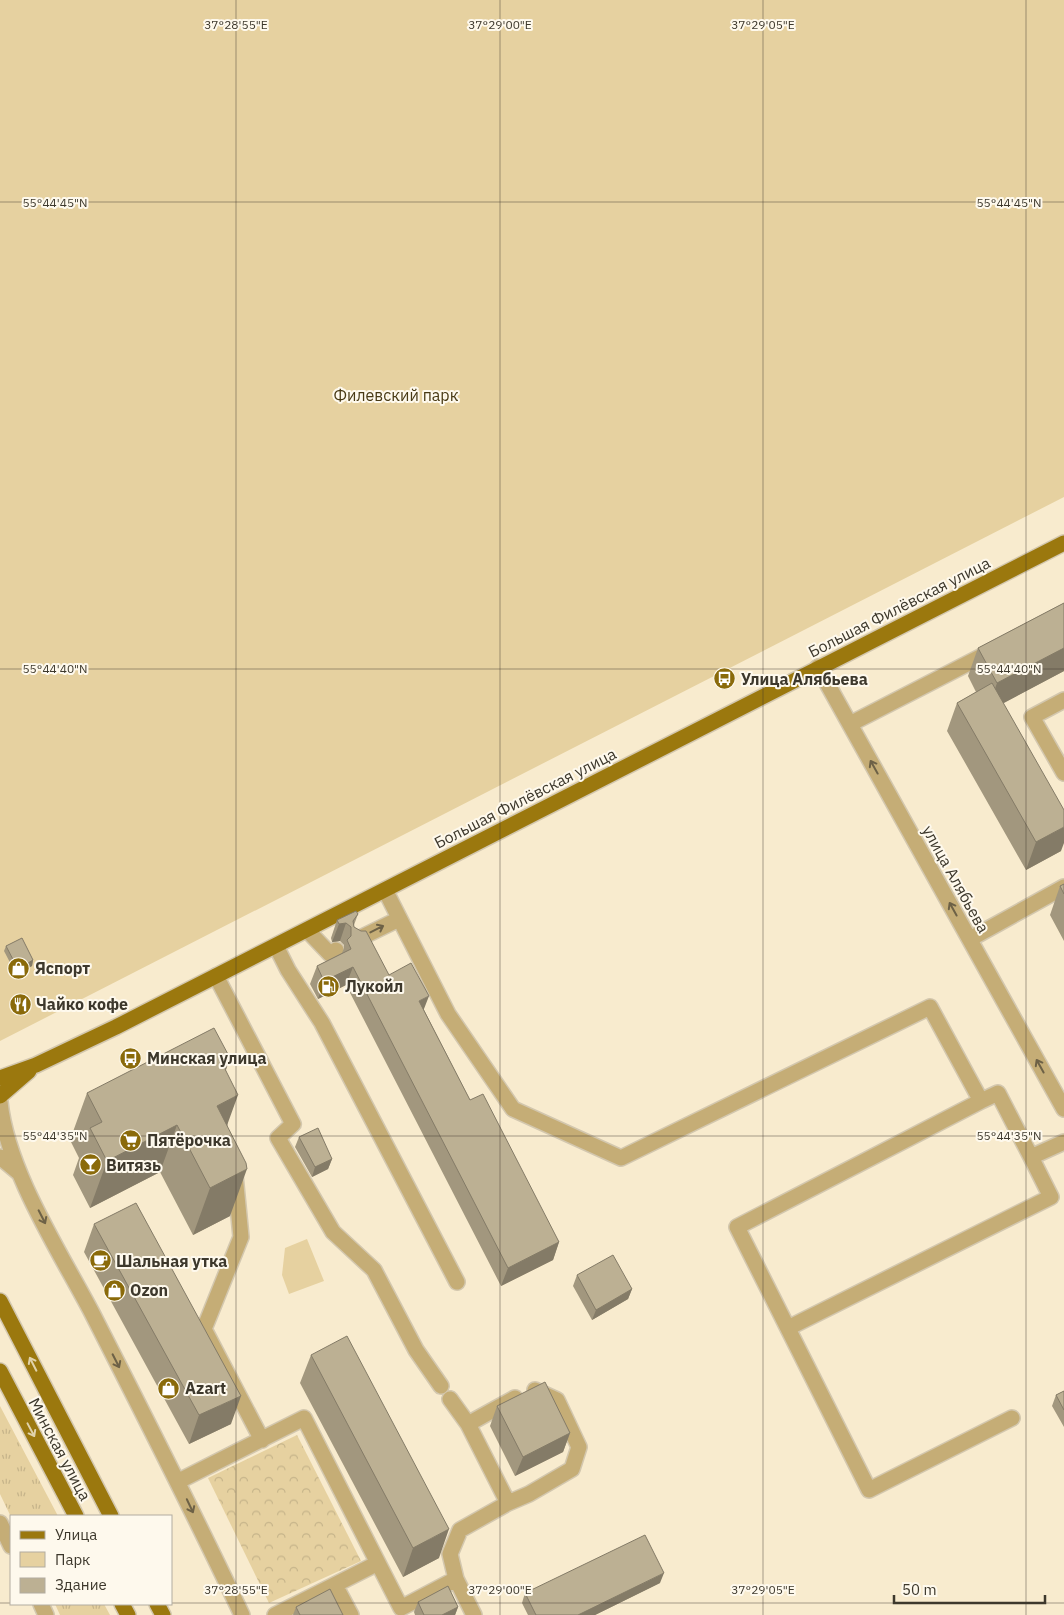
<svg xmlns="http://www.w3.org/2000/svg" width="1064" height="1615" viewBox="0 0 1064 1615" font-family="'IBM Plex Sans',sans-serif">
<defs>
<pattern id="grass-tufts" width="24" height="20" patternUnits="userSpaceOnUse" patternTransform="scale(1.25)"><rect width="24" height="20" fill="#e6d1a0"/><path d="M3 7l-1-3M5 7V3M7 7l1-3M15 17l-1-3M17 17v-4M19 17l1-3" fill="none" stroke="#c6b48a"/></pattern>
<pattern id="forest-crowns" width="20" height="18" patternUnits="userSpaceOnUse" patternTransform="scale(1.25)"><rect width="20" height="18" fill="#e6d1a0"/><path d="M2 6a3 3 0 1 1 6 0M12 15a3 3 0 1 1 6 0" fill="none" stroke="#c6b48a"/></pattern>
</defs>
<rect width="100%" height="100%" fill="#f8ebce"/>
<!-- grass -->
<path fill="url(#grass-tufts)" d="M0 1406 58 1516 11 1517 0 1494Z
M55 1604H104L110 1615H60Z"/>
<!-- forest -->
<path fill="url(#forest-crowns)" d="M297 1435 361 1561 269 1603 208 1478Z"/>
<!-- park -->
<path fill="#e6d1a0" d="M0 0H1064V497L0 1041Z
M307 1239 324 1281 289 1294 282 1275 285 1248Z"/>
<g fill="none" stroke-linecap="round" stroke-linejoin="round">
<defs>
<path id="minor" d="M818 667 1064 1109
M1064 700 1032 717 1064 773
M850 724 992 651
M385 890 448 1014 513 1109 621 1158 930 1007 981 1101 737 1227 869 1490 1012 1418
M307 930 330 954 336 950
M970 939 1064 887
M356 940 399 919
M276 946 288 970 322 1023 457 1282
M216 976 293 1124 278 1138 333 1232 374 1270 416 1350 441 1386
M981 1101 998 1093 1031 1157 1064 1142
M0 1102C7 1171 60 1252 92 1313 143 1413 194 1513 242 1615
M0 1157 18 1172
M788 1328 1051 1197 1031 1157
M204 1329 241 1237 235 1175
M206 1333 262 1440
M450 1399 468 1424 508 1503 529 1494 572 1469 579 1447 557 1400 535 1390
M468 1424 515 1398
M179 1481 304 1418 378 1563
M0 1523 11 1546
M456 1579 450 1554 460 1530 508 1503
M335 1585 351 1615
M41 1604 46 1615
M275 1615 378 1563 401 1608 456 1579 474 1615"/>
<path id="major" d="M0 1078 36 1065 116 1027 1064 543
M0 1096 29 1071
M0 1301 111 1516
M0 1371 76 1516
M122 1604 128 1615
M157 1604 163 1615"/>
</defs>
<!-- minor casing -->
<use href="#minor" stroke="#d3c7ae" stroke-width="18"/>
<!-- major casing -->
<use href="#major" stroke="#d3c7ae" stroke-width="18"/>
<!-- minor -->
<use href="#minor" stroke="#c5ad76" stroke-width="15"/>
<!-- major -->
<use href="#major" stroke="#9b780e" stroke-width="15"/>
</g>
<!-- wall -->
<path fill="#a2977e" d="M1064 603V671L1003 703 1061 851 1026 870 947 731 957 703 976 692 968 676 978 648Z
M1064 884V941L1050 915 1060 886Z
M358 914 354 925V927L389 975 424 1010 470 1100 559 1242 553 1260 501 1286 346 985 318 999 310 984 317 966 342 953 344 948V945L340 941 332 942 331 938 337 920Z
M6 946 33 960 32 966 16 974 4 951Z
M230 1058 226 1070 230 1216 193 1235 160 1172 90 1208 73 1175 79 1158 70 1140 87 1093Z
M299 1137 332 1159 328 1169 312 1177 295 1147Z
M94 1224 231 1424 189 1444 84 1252Z
M577 1275 632 1289 628 1299 592 1320 573 1286Z
M311 1355 439 1558 403 1577 300 1383Z
M1064 1391V1427L1052 1406 1056 1395Z
M497 1406 570 1433 563 1452 515 1476 490 1426Z
M660 1583 595 1615H528L522 1603 525 1593Z
M418 1602 458 1607 455 1615H415L414 1612Z
M296 1607 343 1615H293Z"/>
<!-- shaded-wall -->
<path fill="#847b67" d="M1064 648V671L987 712 997 683Z
M1064 827V843L1061 851 1026 870 1036 842Z
M346 923 340 941 332 942 339 924Z
M33 960 32 966 16 974 18 969Z
M353 967 346 985 318 999 324 981Z
M429 996 422 1014 419 1001Z
M230 1058 213 1105 222 1063Z
M238 1095 221 1142 217 1106Z
M177 1125 160 1172 90 1208 107 1161Z
M332 1159 328 1169 312 1177 315 1167Z
M247 1169 230 1216 193 1235 210 1188Z
M559 1242 553 1260 501 1286 508 1268Z
M632 1289 628 1299 592 1320 596 1310Z
M241 1396 231 1424 189 1444 199 1415Z
M570 1433 563 1452 515 1476 523 1457Z
M449 1529 439 1558 403 1577 413 1548Z
M664 1573 660 1583 595 1615H578Z
M458 1607 455 1615H442Z"/>
<!-- building -->
<path fill="#bcb093" stroke="#847b67" d="M1064 603V648L997 683 978 648Z
M992 683 1064 810V827L1036 842 957 703Z
M1064 884V894L1060 886Z
M356 911 358 914 353 921 354 927 361 931H366L389 975 411 963 429 996 419 1001 470 1100 483 1094 559 1242 508 1268 353 967 324 981 317 966 351 949 347 940 351 936V927L346 923 339 924 337 920Z
M22 938 33 960 18 969 6 946Z
M214 1028 230 1058 222 1063 238 1095 217 1106 246 1163 247 1169 210 1188 177 1125 107 1161 90 1128 102 1122 87 1093Z
M318 1128 332 1159 315 1167 299 1137Z
M136 1203 241 1396 199 1415 94 1224Z
M613 1255 632 1289 596 1310 577 1275Z
M347 1336 449 1529 413 1548 311 1355Z
M545 1382 570 1433 523 1457 497 1406Z
M1064 1391V1410L1056 1395Z
M645 1535 664 1573 578 1615H536L525 1593Z
M448 1586 458 1607 442 1615H424L418 1602Z
M330 1589 343 1615H300L296 1607Z"/>
<!-- one-way arrows -->
<defs><path id="oneway-shaft" d="M-6 0H5M1.5-3L5.5 0L1.5 3" fill="none" stroke-width="1.6" stroke-linecap="round" stroke-linejoin="round" transform="scale(1.25)"/></defs>
<g stroke="#6d6146">
<use href="#oneway-shaft" transform="translate(874 767) rotate(-119)"/>
<use href="#oneway-shaft" transform="translate(953 909) rotate(-119)"/>
<use href="#oneway-shaft" transform="translate(377 929) rotate(-27)"/>
<use href="#oneway-shaft" transform="translate(1040 1066) rotate(-119)"/>
<use href="#oneway-shaft" transform="translate(42 1217) rotate(63)"/>
<use href="#oneway-shaft" transform="translate(116 1361) rotate(63)"/>
<use href="#oneway-shaft" transform="translate(190 1506) rotate(65)"/>
</g>
<g stroke="#e0d2aa">
<use href="#oneway-shaft" transform="translate(33 1364) rotate(-117)"/>
<use href="#oneway-shaft" transform="translate(31 1430) rotate(62)"/>
</g>
<!-- ticks -->
<path fill="none" stroke="#3d382c" stroke-width="1" stroke-opacity="0.45" d="M236 0V1615M500 0V1615M763 0V1615M1026 0V1615M0 202H1064M0 669H1064M0 1136H1064M0 1603H11M171 1603H1064"/>
<!-- icons -->
<defs>
<symbol id="bus-disc" viewBox="-11 -11 22 22"><circle r="9.5" fill="#8a6a0a" stroke="#fef9ed"/><path d="M-5-6H5V4H4V6H2V4H-2V6H-4V4H-5ZM-3.5-4V0h7V-4ZM-3.5 1.2v1.5H-2V1.2ZM2 1.2v1.5H3.5V1.2Z" fill="#fff"/></symbol>
<symbol id="shop-disc" viewBox="-11 -11 22 22"><circle r="9.5" fill="#8a6a0a" stroke="#fef9ed"/><path d="M-5-2.5h2.3a2.7 3.5 0 0 1 5.4 0H5L5.5 6h-11ZM-1.5-2.5h3a1.5 2.3 0 0 0-3 0Z" fill="#fff"/></symbol>
<symbol id="fuel-disc" viewBox="-11 -11 22 22"><circle r="9.5" fill="#8a6a0a" stroke="#fef9ed"/><path d="M-5.5-6h7V0h2V4h1.3V-2.5L3-4.5l.8-.8L6-3V5H2.5V1h-1V6h-7ZM-4.2-4.7v3.2H.2V-4.7Z" fill="#fff"/></symbol>
<symbol id="restaurant-disc" viewBox="-11 -11 22 22"><circle r="9.5" fill="#8a6a0a" stroke="#fef9ed"/><path d="M-5-6h1v4h1v-4h1v4h1v-4h1v5L-1.5 .5V6h-2V.5L-5-1ZM5-6V6H3V1.5H1.5Q1.5-4 5-6Z" fill="#fff"/></symbol>
<symbol id="supermarket-disc" viewBox="-11 -11 22 22"><circle r="9.5" fill="#8a6a0a" stroke="#fef9ed"/><path d="M-6-5.5h2.5l.6 2H6L4.5 2H-2.5L-4.4-4H-6ZM-1.5 3.2a1.3 1.3 0 1 0 .1 0ZM3 3.2a1.3 1.3 0 1 0 .1 0Z" fill="#fff"/></symbol>
<symbol id="bar-disc" viewBox="-11 -11 22 22"><circle r="9.5" fill="#8a6a0a" stroke="#fef9ed"/><path d="M-6-5H6L.8 .8V4.5H3.5V6h-7V4.5H-.8V.8Z" fill="#fff"/></symbol>
<symbol id="cafe-disc" viewBox="-11 -11 22 22"><circle r="9.5" fill="#8a6a0a" stroke="#fef9ed"/><path d="M-5.5-4.5H6V0H3Q3 3.5 0 3.5H-2.5Q-5.5 3.5-5.5 0ZM3-3.2v2h1.7v-2ZM-6 4.5H4V6H-6Z" fill="#fff"/></symbol>
</defs>
<g fill-rule="evenodd">
<use href="#bus-disc" x="712" y="666" width="25" height="25"/>
<use href="#shop-disc" x="6" y="956" width="25" height="25"/>
<use href="#fuel-disc" x="316" y="974" width="25" height="25"/>
<use href="#restaurant-disc" x="8" y="992" width="25" height="25"/>
<use href="#bus-disc" x="118" y="1046" width="25" height="25"/>
<use href="#supermarket-disc" x="118" y="1128" width="25" height="25"/>
<use href="#bar-disc" x="78" y="1152" width="25" height="25"/>
<use href="#cafe-disc" x="88" y="1248" width="25" height="25"/>
<use href="#shop-disc" x="102" y="1278" width="25" height="25"/>
<use href="#shop-disc" x="156" y="1376" width="25" height="25"/>
</g>
<g text-anchor="middle" stroke-width="4" stroke-linejoin="round" paint-order="stroke">
<!-- park labels -->
<g font-size="16" fill="#483914" stroke="#fef9ed">
<text x="396" y="401">Филевский парк</text>
</g>
<!-- street labels -->
<g font-size="16" fill="#3d382c" stroke="#fef9ed">
<text transform="translate(899 607) rotate(-27)" y="6">Большая Филёвская улица</text>
<text transform="translate(525 798) rotate(-27)" y="6">Большая Филёвская улица</text>
<text transform="translate(956 879) rotate(61)" y="6">улица Алябьева</text>
<text transform="translate(60 1449) rotate(62)" y="6">Минская улица</text>
</g>
<!-- poi labels -->
<g font-size="16" font-weight="bold" fill="#3d382c" stroke="#fef9ed" text-anchor="start">
<text x="741" y="685">Улица Алябьева</text>
<text x="35" y="974">Яспорт</text>
<text x="345" y="992">Лукойл</text>
<text x="36" y="1010">Чайко кофе</text>
<text x="147" y="1064">Минская улица</text>
<text x="147" y="1146">Пятёрочка</text>
<text x="106" y="1171">Витязь</text>
<text x="116" y="1267">Шальная утка</text>
<text x="130" y="1296">Ozon</text>
<text x="185" y="1394">Azart</text>
</g>
</g>
<g font-size="12" text-anchor="middle" fill="#3d382c" stroke="#fef9ed" stroke-width="4" stroke-linejoin="round" paint-order="stroke">
<text x="236" y="29">37°28'55"E</text>
<text x="500" y="29">37°29'00"E</text>
<text x="763" y="29">37°29'05"E</text>
<text x="55" y="207">55°44'45"N</text>
<text x="1009" y="207">55°44'45"N</text>
<text x="55" y="673">55°44'40"N</text>
<text x="1009" y="673">55°44'40"N</text>
<text x="55" y="1140">55°44'35"N</text>
<text x="1009" y="1140">55°44'35"N</text>
<text x="236" y="1594">37°28'55"E</text>
<text x="500" y="1594">37°29'00"E</text>
<text x="763" y="1594">37°29'05"E</text>
</g>
<!-- legend -->
<rect x="10" y="1515" width="162" height="90" fill="#fef9ed" stroke="#b1aca0"/>
<rect x="20" y="1531" width="25" height="8" fill="#9b780e" stroke="#b1aca0"/>
<text x="55" y="1540" font-size="15" fill="#3d382c">Улица</text>
<rect x="20" y="1552" width="25" height="15" fill="#e6d1a0" stroke="#b1aca0"/>
<text x="55" y="1565" font-size="15" fill="#3d382c">Парк</text>
<rect x="20" y="1578" width="25" height="15" fill="#bcb093" stroke="#b1aca0"/>
<text x="55" y="1590" font-size="15" fill="#3d382c">Здание</text>
<!-- scale -->
<path d="M894 1595v8h151v-8" fill="none" stroke="#3d382c" stroke-width="2.5"/>
<text x="902" y="1595" font-size="15" fill="#3d382c" stroke="#fef9ed" stroke-width="4" paint-order="stroke">50 m</text>
</svg>
